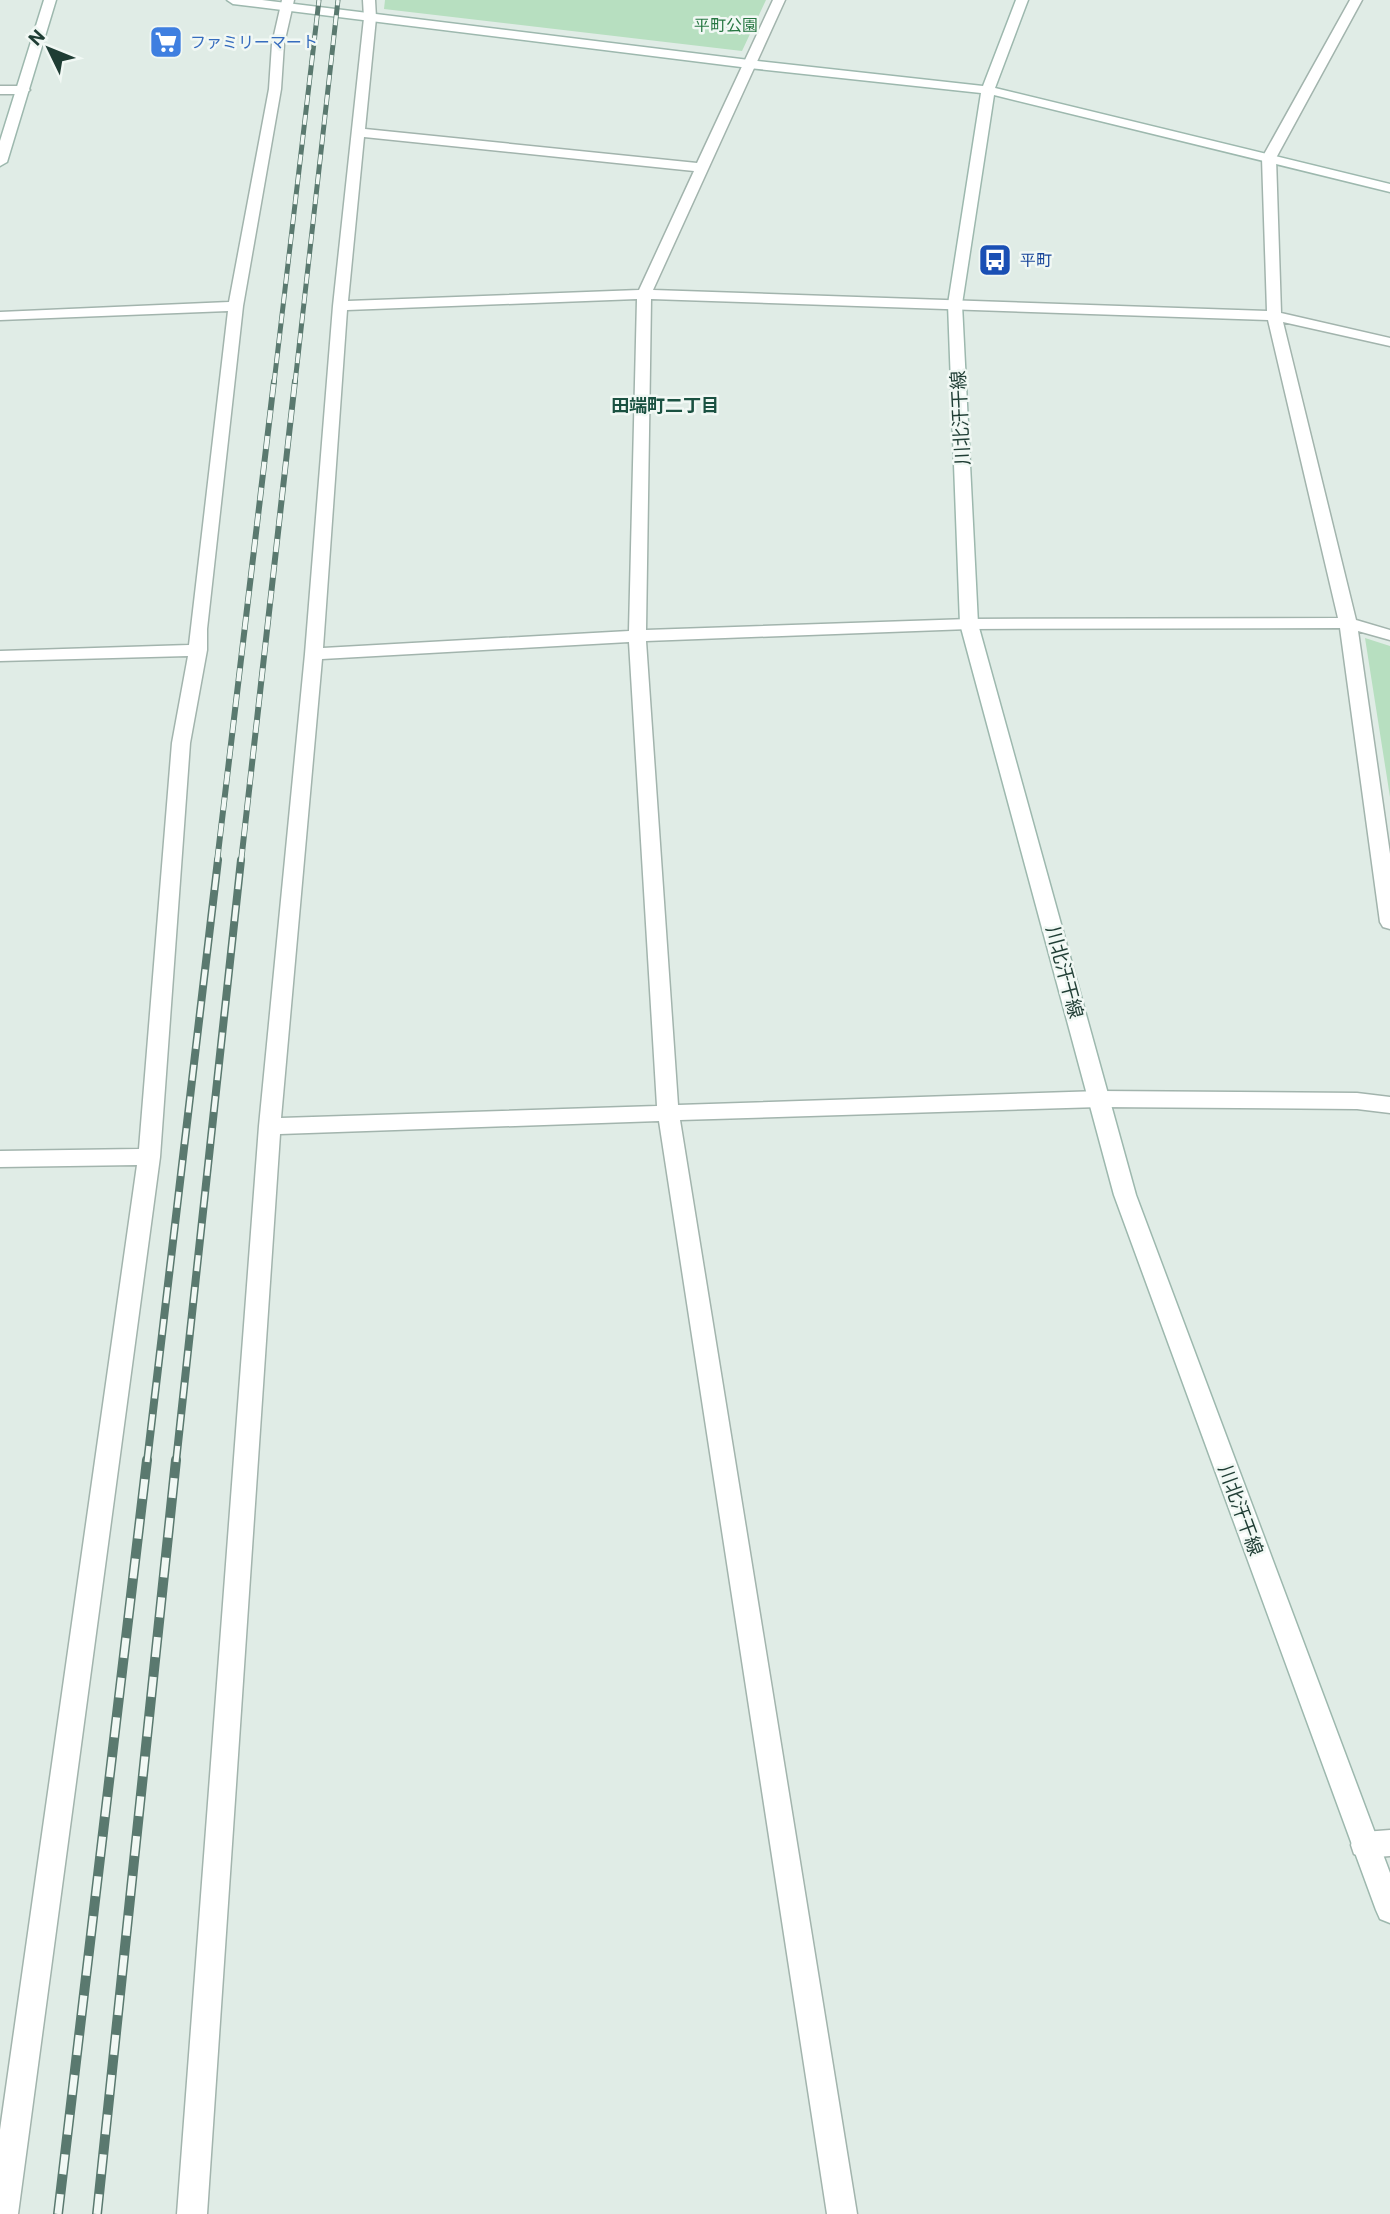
<svg xmlns="http://www.w3.org/2000/svg" width="1390" height="2214" viewBox="0 0 1390 2214" font-family="Roboto,'Noto Sans JP',sans-serif">
<rect width="100%" height="100%" fill="#e0ece6"/>
<!-- green -->
<path fill="#b7dfc0" d="M385 0H766L742 51 384 9Z
M1365 638 1390 646V797Z"/>
<g fill="none" stroke-linecap="round" stroke-linejoin="round">
<defs>
<path id="street" d="M282 0H294L284 44 281 89 243 306 207 629V650L190 743 160 1157 18 2214H0V2130L137 1165 0 1167V1151L139 1149 172 743 188 656 0 661V651L189 645 228 311 0 320V312L229 302 269 89 272 44Z
M363 0H375L376 18 365 129 697 163 773 0H785L653 290 1267 311 1262 158 1350 0H1362L1276 158 1281 313 1390 338V346L1283 322 1356 620 1390 630V640L1358 631 1390 854V929L1383 927 1380 922 1340 628 969 629 646 641 678 1105 1100 1091 1357 1093 1390 1097V1113L1357 1109 1100 1107 680 1120 857 2214H827L659 1121 280 1134 207 2214H177L259 1126 305 654 333 306 364 18ZM364 137 694 171 639 290 348 301ZM637 299 629 631 323 648 347 310ZM651 299 1268 320 1338 618 969 619 646 630ZM629 642 657 1106 281 1118 322 659Z
M0 86H24L30 90 24 94H0Z
M1390 1830V1856L1364 1858 1354 1854 1351 1845 1354 1836 1364 1832Z"/>
<path id="secondary" d="M44 0H56L7 162 0 166V141Z
M227 0H262L749 60 983 86 1016 0H1028L995 88 1390 184V192L994 95 962 304 978 624 1136 1195 1390 1873V1923L1380 1919 1376 1910 1114 1195 960 624 948 304 981 93 749 68 233 4Z"/>
</defs>
<!-- street casing -->
<use href="#street" stroke="#a2b4ad" stroke-width="3"/>
<!-- secondary casing -->
<use href="#secondary" stroke="#9db8ae" stroke-width="3"/>
<!-- street -->
<use href="#street" fill="#fff" fill-rule="evenodd"/>
<!-- secondary -->
<use href="#secondary" fill="#fff" fill-rule="evenodd"/>
<defs>
<path id="rail-far3" d="M274 383 319 0
M295 383 338 0"/>
<path id="rail-far2" d="M217 862 274 381
M241 862 295 381"/>
<path id="rail-far1" d="M147 1462 218 860
M176 1462 241 860"/>
<path id="rail" d="M58 2214 147 1460
M97 2214 176 1460"/>
</defs>
<!-- rail-far3 casing -->
<use href="#rail-far3" stroke="#5a796f" stroke-width="5"/>
<!-- rail-far2 casing -->
<use href="#rail-far2" stroke="#5a796f" stroke-width="6"/>
<!-- rail-far1 casing -->
<use href="#rail-far1" stroke="#5a796f" stroke-width="8"/>
<!-- rail casing -->
<use href="#rail" stroke="#5a796f" stroke-width="10"/>
<!-- rail-far3 -->
<use href="#rail-far3" stroke="#f1f8f4" stroke-width="3.5" stroke-dasharray="10" stroke-linecap="butt"/>
<!-- rail-far2 -->
<use href="#rail-far2" stroke="#f1f8f4" stroke-width="4.5" stroke-dasharray="13" stroke-linecap="butt"/>
<!-- rail-far1 -->
<use href="#rail-far1" stroke="#f1f8f4" stroke-width="5" stroke-dasharray="16" stroke-linecap="butt"/>
<!-- rail -->
<use href="#rail" stroke="#f1f8f4" stroke-width="7" stroke-dasharray="20" stroke-linecap="butt"/>
</g>
<!-- icons -->
<defs>
<symbol id="supermarket-square" viewBox="-11 -11 22 22"><rect x="-9" y="-9" width="18" height="18" rx="4" fill="#3f7fe0" stroke="#f1f8f4"/><path d="M-6-5.5h2.5l.6 2H6L4.5 2H-2.5L-4.4-4H-6ZM-1.5 3.2a1.3 1.3 0 1 0 .1 0ZM3 3.2a1.3 1.3 0 1 0 .1 0Z" fill="#fff"/></symbol>
<symbol id="bus-square" viewBox="-11 -11 22 22"><rect x="-9" y="-9" width="18" height="18" rx="4" fill="#1a4fb4" stroke="#f1f8f4"/><path d="M-5-6H5V4H4V6H2V4H-2V6H-4V4H-5ZM-3.5-4V0h7V-4ZM-3.5 1.2v1.5H-2V1.2ZM2 1.2v1.5H3.5V1.2Z" fill="#fff"/></symbol>
</defs>
<g fill-rule="evenodd">
<use href="#supermarket-square" x="147" y="23" width="38" height="38"/>
<use href="#bus-square" x="976" y="241" width="38" height="38"/>
</g>
<g text-anchor="middle" stroke-width="5" stroke-linejoin="round" paint-order="stroke">
<!-- far-park labels -->
<g font-size="16" fill="#277742" stroke="#f1f8f4">
<text x="726" y="31">平町公園</text>
</g>
<!-- far-shop labels -->
<g font-size="16" fill="#366cbe" stroke="#f1f8f4" text-anchor="start">
<text x="190" y="48">ファミリーマート</text>
</g>
<!-- far-transit labels -->
<g font-size="16" fill="#164399" stroke="#f1f8f4" text-anchor="start">
<text x="1020" y="266">平町</text>
</g>
<!-- far-neighbourhood labels -->
<g font-size="18" font-weight="bold" fill="#1a5141" stroke="#f1f8f4">
<text x="665" y="412">田端町二丁目</text>
</g>
<!-- street labels -->
<g font-size="19" fill="#1f3d34" stroke="#f1f8f4">
<text transform="translate(960 418) rotate(-93)" y="7">川北汗干線</text>
<text transform="translate(1065 972) rotate(75)" y="7">川北汗干線</text>
<text transform="translate(1241 1510) rotate(70)" y="7">川北汗干線</text>
</g>
</g>
<!-- north arrow -->
<g transform="translate(49 49) rotate(313)" stroke="#f1f8f4" stroke-width="5" paint-order="stroke">
<path d="M0-5L12 26L0 18L-12 26Z" fill="#1f3d34"/>
<text y="-10" font-size="19" font-weight="bold" text-anchor="middle" fill="#1f3d34">N</text>
</g>
</svg>
